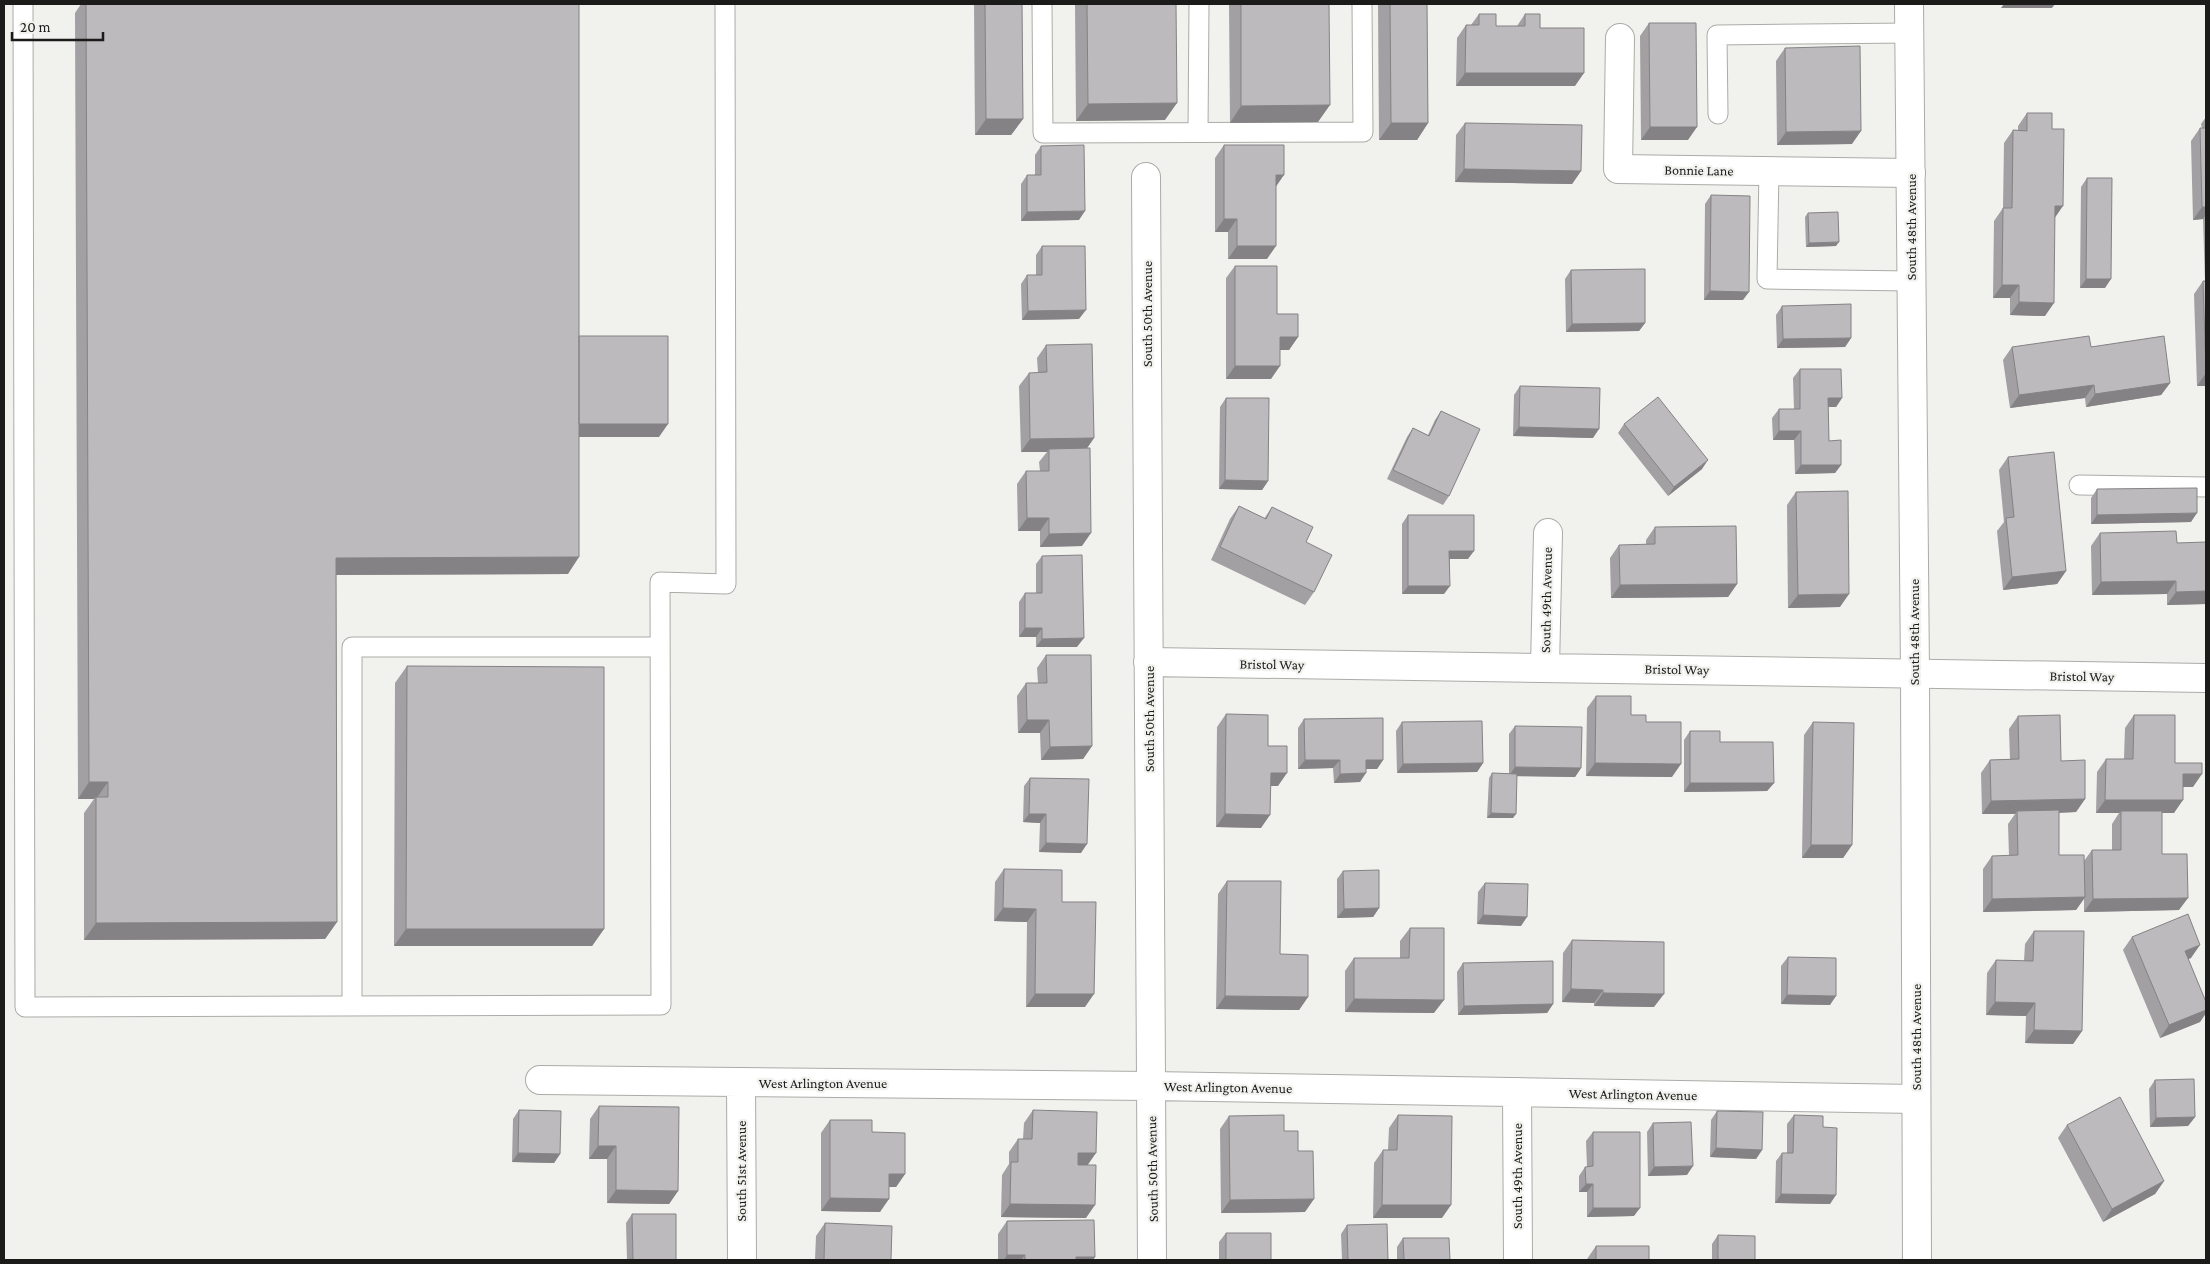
<svg xmlns="http://www.w3.org/2000/svg" width="2210" height="1264" viewBox="0 0 2210 1264" font-family="'Crimson Pro',serif">
<rect width="100%" height="100%" fill="#f1f1ee"/>
<g fill="none" stroke-linecap="round" stroke-linejoin="round">
<defs>
<path id="service" d="M23 4 25 1007 661 1005 660 582 726 584 725 4
M1042 4 1043 133 1363 132 1362 4
M1718 114 1717 35 1909 33
M1198 132 1199 4
M1769 171 1767 279 1911 281
M2079 485 2206 487
M352 1006V647H660"/>
<path id="minor" d="M1620 38 1618 169 1911 173
M1146 177 1152 1260
M1148 662 2206 678
M1545 667 1548 533
M540 1080 1151 1086 1916 1099
M741 1082 742 1260
M1517 1092 1518 1260"/>
<path id="tertiary" d="M1909 4 1915 674 1917 1260"/>
</defs>
<!-- service casing -->
<use href="#service" stroke="#ababa8" stroke-width="21"/>
<!-- minor casing -->
<use href="#minor" stroke="#ababa8" stroke-width="30"/>
<!-- tertiary casing -->
<use href="#tertiary" stroke="#ababa8" stroke-width="30"/>
<!-- service -->
<use href="#service" stroke="#fff" stroke-width="19"/>
<!-- minor -->
<use href="#minor" stroke="#fff" stroke-width="28"/>
<!-- tertiary -->
<use href="#tertiary" stroke="#fff" stroke-width="28"/>
</g>
<!-- wall -->
<path fill="#a2a0a2" d="M81 4H579V336L659 437H579L568 574 336 575 337 922 325 939 84 940V813L94 799H78L75 13Z
M974 4H1022L1023 119 1011 135H975Z
M1075 4H1176L1165 120 1076 121Z
M1229 4H1329L1318 122 1230 123Z
M1378 4H1427L1428 123 1417 140H1379Z
M1479 14 1496 26H1517L1525 14 1540 28 1575 86H1456L1457 38 1466 25H1471Z
M1649 23 1688 140H1641L1640 36Z
M1785 48 1852 144 1777 145 1776 61Z
M2027 113 2052 129 2055 217 2045 316 2010 315V298H1993L1994 221 2003 208 2004 143 2013 130H2018V126Z
M2206 117V386H2197L2194 294 2203 281H2205L2203 219 2193 220 2191 141 2200 128H2202L2201 124Z
M1465 123 1581 171 1572 184 1455 182 1456 135Z
M1224 145 1276 186 1267 259H1228V232H1215V158Z
M1041 146 1079 220 1021 221V184L1027 175H1035V155Z
M2087 178 2105 288H2080L2081 187Z
M1711 195 1743 300H1704L1705 204Z
M1808 213 1836 246 1806 247 1805 217Z
M1042 246 1079 319 1022 320 1021 284 1027 275H1036V255Z
M1235 266 1277 314 1298 337 1289 350H1280L1271 379H1226V278Z
M1571 270 1645 323 1639 331 1566 332 1565 279Z
M1782 306 1851 338 1845 347 1777 348 1776 315Z
M1046 345 1094 438 1087 448 1082 546 1040 547V531H1018L1017 484 1026 471H1040L1039 462 1047 452H1021L1019 386 1029 373H1038L1037 358Z
M2012 347H2091L2170 383 2161 395 2086 407 2085 398 2010 408 2003 360Z
M1800 369 1842 398 1836 407H1828L1829 441 1841 465 1835 473 1795 474 1794 440H1773L1772 418 1779 409H1794L1793 378Z
M1520 386 1593 438 1513 436 1514 395Z
M1226 398 1268 481 1262 490 1219 489 1220 407Z
M1441 411 1449 496 1443 505 1387 479 1407 437 1413 428 1428 435 1435 420Z
M1624 424 1702 469 1668 496 1618 433Z
M2008 457 2066 571 2057 584 2003 590 1997 531 2004 522 1999 470Z
M2097 489 2191 522 2091 524V498Z
M1796 492 1840 607 1788 608 1787 505Z
M1239 506 1264 519 1272 507 1306 542 1314 592 1305 605 1211 560 1230 519Z
M1408 515 1468 559H1450L1444 594H1402V524Z
M1655 527 1737 584 1728 597 1611 598 1610 558 1619 545H1646V540Z
M2100 533 2177 543 2206 604 2167 605V594L2092 595 2091 546Z
M1042 556 1077 647H1036V637H1019V602L1025 593H1036V564Z
M1046 655 1092 746 1083 759 1041 760 1040 733H1018L1017 696 1026 683H1038L1037 668Z
M407 666 604 929 592 946H394L395 683Z
M1596 696 1631 715 1646 722 1672 777 1586 776 1587 708Z
M1226 714 1268 746 1278 786H1270L1261 828 1216 827 1217 727Z
M2134 715 2175 763 2193 787H2183L2174 813H2162V854L2179 910 2084 912V899L2076 910 1983 912V869L1992 856H2009L2008 824 2015 814H1982L1981 773 1990 760 2010 759 2009 729 2018 716 2061 761 2085 799 2076 812 2059 813V855L2084 861 2092 850H2112V824L2119 813H2096L2097 772 2106 759H2124L2125 728Z
M1304 719 1383 760 1377 769H1366L1360 782 1334 783 1333 768 1298 769V728Z
M1402 722 1483 763 1477 772 1397 773 1396 731Z
M1813 722 1852 845 1843 858H1802L1804 735Z
M1515 726 1581 768 1575 777 1517 776 1513 818H1487L1489 778 1492 773 1509 774V734Z
M1690 731 1720 742 1774 783 1767 791 1684 792V740Z
M1030 778 1081 853 1039 852 1040 823 1023 822 1024 786Z
M1004 869 1062 902 1085 1007H1026L1027 922 994 921 995 882Z
M1343 871 1379 908 1373 917 1337 918V879Z
M1227 881 1280 954 1308 997 1299 1010 1216 1009 1218 894Z
M1485 883 1521 926 1477 924 1478 892Z
M1410 928 1434 1013 1345 1012V971L1354 958H1400V941Z
M2034 931 2082 1031 2073 1044 2025 1043 2026 1016 1986 1015 1987 973 1996 960 2024 961 2025 944Z
M2132 937 2191 958 2188 959 2206 1002V1013L2200 1022 2160 1038 2123 950Z
M1572 940 1654 1007 1594 1006V1003L1562 1002 1563 953Z
M1788 957 1830 1005 1781 1004V966Z
M1463 963 1553 1004 1547 1013 1458 1015 1457 972Z
M2155 1080 2195 1117 2188 1126 2150 1127 2149 1089Z
M599 1106 678 1191 669 1204 607 1203V1159H589L590 1119Z
M519 1110 560 1154 554 1163 512 1162 513 1119Z
M1033 1110 1088 1165 1086 1218 1001 1217 1002 1175 1009 1164V1152L1018 1139H1023L1024 1123Z
M1717 1111 1762 1150 1756 1159 1710 1157 1711 1120Z
M1398 1115 1442 1218H1373L1374 1163 1383 1150H1388L1389 1128Z
M1794 1115 1823 1127 1830 1204 1775 1203 1776 1161 1782 1153H1787V1124Z
M1229 1116 1284 1131 1305 1212 1221 1213 1220 1129Z
M830 1120 872 1132 905 1174 896 1187H889L880 1212 821 1211V1133Z
M1653 1123 1687 1175 1648 1176 1647 1132Z
M2067 1125 2164 1181 2155 1194 2103 1222 2058 1138Z
M1593 1132 1634 1216 1587 1217V1192H1579V1176L1585 1167H1587L1586 1141Z
M632 1214 676 1260H627L626 1223Z
M1007 1221 1095 1257 1093 1260H998V1234Z
M825 1223 891 1260H815L816 1236Z
M1347 1225 1388 1260H1342L1341 1234Z
M1226 1233 1271 1260H1219V1242Z
M1718 1235 1755 1260H1712V1244Z
M1403 1238 1450 1260H1397V1247Z
M1596 1246 1649 1260H1587V1259Z"/>
<!-- shaded-wall -->
<path fill="#848284" d="M2004 4H2055L2052 8H2001Z
M1465 73H1584L1575 86H1456Z
M1177 103 1165 120 1076 121 1088 104Z
M1330 105 1318 122 1230 123 1241 106Z
M986 119H1023L1011 135H975Z
M1391 123H1428L1417 140H1379Z
M1650 127H1697L1688 140H1641Z
M1861 131 1852 144 1777 145 1786 132Z
M1464 169 1581 171 1572 184 1455 182Z
M1276 175H1284L1275 188Z
M2055 206H2063L2054 219Z
M2202 207H2206V215L2203 219 2193 220Z
M1085 211 1079 220 1021 221 1027 212Z
M1224 219H1237L1228 232H1215Z
M1839 242 1836 246 1806 247 1809 243Z
M1237 246H1276L1267 259H1228Z
M2086 279H2111L2105 288H2080Z
M2002 285H2019L2010 298H1993Z
M1710 291 1749 292 1743 300H1704Z
M2019 302 2054 303 2045 316 2010 315Z
M1086 310 1079 319 1022 320 1028 311Z
M1645 323 1639 331 1566 332 1572 324Z
M1280 337H1298L1289 350H1271Z
M1851 338 1845 347 1777 348 1783 339Z
M1235 366H1280L1271 379H1226Z
M2206 373V386H2197Z
M2170 383 2161 395 2086 407 2095 394Z
M2094 385 2085 398 2010 408 2019 395Z
M1828 398H1842L1836 407H1822Z
M578 424H668L659 437H569Z
M1519 427 1599 429 1593 438 1513 436Z
M1779 431H1801L1794 440H1773Z
M1094 438 1085 451 1049 449 1047 452H1021L1030 439Z
M1708 460 1702 469 1668 496 1674 487Z
M1801 465H1841L1835 473 1795 474Z
M1225 480 1268 481 1262 490 1219 489Z
M2197 513 2191 522 2091 524 2097 515Z
M1027 518H1049L1040 531H1018Z
M1091 533 1082 546 1040 547 1049 534Z
M1449 551H1474L1468 559H1443Z
M579 557 568 574 324 575 336 558Z
M2066 571 2057 584 2003 590 2012 577Z
M2176 581 2167 594 2092 595 2101 582Z
M1737 584 1728 597 1611 598 1620 585Z
M1408 586H1450L1444 594H1402Z
M2206 591V604L2167 605 2176 592Z
M1849 594 1840 607 1788 608 1798 595Z
M1025 628H1042L1036 637H1019Z
M1084 638 1077 647H1036L1042 639Z
M1027 720H1049L1040 733H1018Z
M1092 746 1083 759 1041 760 1050 747Z
M1305 760H1340L1333 768 1298 769Z
M1366 760H1383L1377 769H1359Z
M1483 763 1477 772 1397 773 1403 764Z
M1595 763 1681 764 1672 777 1586 776Z
M1515 767 1581 768 1575 777 1509 776Z
M1271 773H1287L1278 786H1262Z
M1366 773 1360 782 1334 783 1340 774Z
M2183 774H2202L2193 787H2174Z
M89 782H108L96 799V797L94 799H78Z
M1690 783H1774L1767 791 1684 792Z
M2085 799 2076 812 2017 814V811L2015 814H1982L1991 801Z
M2105 800H2183L2174 813H2121V811L2119 813H2096Z
M1491 813 1516 814 1513 818H1487Z
M1029 814H1046L1040 823 1023 822Z
M1225 814 1270 815 1261 828 1216 827Z
M1046 843 1087 844 1081 853 1039 852Z
M1811 845H1852L1843 858H1802Z
M2085 897 2076 910 1983 912 1992 899Z
M2188 898 2179 910 2084 912 2093 899Z
M1003 908 1036 909 1027 922 994 921Z
M1379 908 1373 917 1337 918 1344 909Z
M1483 915 1527 917 1521 926 1477 924Z
M337 922 325 939 84 940 96 923Z
M406 929H604L592 946H394Z
M2200 945 2191 958 2176 964 2185 951Z
M1571 989 1603 990 1594 1003 1562 1002Z
M1603 993 1664 994 1654 1007 1594 1006Z
M1035 994H1094L1085 1007H1026Z
M1787 995 1836 996 1830 1005 1781 1004Z
M1225 996 1308 997 1299 1010 1216 1009Z
M1354 999 1444 1000 1434 1013 1345 1012Z
M1995 1002 2035 1003 2026 1016 1986 1015Z
M1553 1004 1547 1013 1458 1015 1464 1006Z
M2206 1010V1013L2200 1022 2160 1038 2169 1025Z
M2034 1030 2082 1031 2073 1044 2025 1043Z
M2195 1117 2188 1126 2150 1127 2156 1118Z
M598 1146H616L607 1159H589Z
M1716 1148 1762 1150 1756 1159 1710 1157Z
M518 1153 560 1154 554 1163 512 1162Z
M1078 1153H1096L1087 1166 1069 1165Z
M1693 1166 1687 1175 1648 1176 1654 1167Z
M889 1174H905L896 1187H880Z
M2164 1181 2155 1194 2103 1222 2112 1209Z
M1586 1184H1593L1587 1192H1579Z
M616 1190 678 1191 669 1204 607 1203Z
M1781 1194 1836 1195 1830 1204 1775 1203Z
M830 1198 889 1199 880 1212 821 1211Z
M1314 1199 1305 1212 1221 1213 1230 1200Z
M1010 1204 1095 1205 1086 1218 1001 1217Z
M1382 1205H1451L1442 1218H1373Z
M1593 1208H1640L1634 1216 1587 1217Z
M1007 1255H1025L1021 1260H1004Z
M1076 1257H1095L1093 1260H1074Z"/>
<!-- building -->
<path fill="#bcbabc" stroke="#848284" d="M86 4H579V557L336 558 337 922 96 923V797H108V782H89Z
M985 4H1022L1023 119H986Z
M1087 4H1176L1177 103 1088 104Z
M1241 4H1329L1330 105 1241 106Z
M1390 4H1427L1428 123H1391Z
M1479 14H1496V26H1525V14H1540V28H1584V73H1465L1466 25H1479Z
M1649 23H1696L1697 127H1650Z
M1860 46 1861 131 1786 132 1785 48Z
M2027 113H2052V129H2064L2063 206H2055L2054 303 2019 302V285H2002L2003 208H2012L2013 130 2027 131Z
M1465 123 1582 125 1581 171 1464 169Z
M2200 128H2206V207H2202Z
M1084 145 1085 211 1027 212V175H1041V146Z
M1224 145H1284V175H1276V246H1237V219H1224Z
M2087 178H2112L2111 279H2086Z
M1711 195 1750 196 1749 292 1710 291Z
M1838 212 1839 242 1809 243 1808 213Z
M1042 246H1085L1086 310 1028 311 1027 275H1042Z
M1235 266H1277V314H1298V337H1280V366H1235Z
M1645 269V323L1572 324 1571 270Z
M2203 281H2206V372Z
M1851 304V338L1783 339 1782 306Z
M579 336H668V424H579Z
M2089 336 2091 347 2164 336 2170 383 2095 394 2094 385 2019 395 2012 347Z
M1092 344 1094 438 1030 439 1029 373 1047 372 1046 345Z
M1800 369H1841L1842 398H1828L1829 441 1841 440V465H1801V431H1779V409H1800Z
M1520 386 1600 388 1599 429 1519 427Z
M1658 397 1708 460 1674 487 1624 424Z
M1226 398H1269L1268 481 1225 480Z
M1441 411 1480 429 1449 496 1393 470 1413 428 1429 436Z
M1090 448 1091 533 1049 534V518H1027L1026 471H1049V449Z
M2054 452 2066 571 2012 577 2006 518 2014 517 2008 457Z
M2197 488V513L2097 515V489Z
M1848 491 1849 594 1798 595 1796 492Z
M1239 506 1266 519 1272 507 1313 527 1306 542 1332 555 1314 592 1220 547Z
M1408 515H1474V551H1449L1450 586H1408Z
M1736 526 1737 584 1620 585 1619 545 1655 544V527Z
M2176 531 2177 543 2206 542V591L2176 592V581L2101 582 2100 533Z
M1082 555 1084 638 1042 639V628H1025V593H1042V556Z
M1046 655H1091L1092 746 1050 747 1049 720H1027L1026 683H1047Z
M407 666 604 667V929H406Z
M1596 696H1631V715H1646V722H1681V764L1595 763Z
M1226 714 1268 715V746H1287V773H1271L1270 815 1225 814Z
M2060 715 2061 761 2085 760V799L1991 801 1990 760 2019 759 2018 716Z
M2134 715H2175V763H2202V774H2183V800H2105L2106 759H2133Z
M1383 718V760H1366V773L1340 774V760H1305L1304 719Z
M1482 721 1483 763 1403 764 1402 722Z
M1813 722 1854 723 1852 845H1811Z
M1515 726 1582 727 1581 768 1515 767Z
M1690 731H1720V742H1773L1774 783H1690Z
M1492 773 1517 774 1516 814 1491 813Z
M1030 778 1089 779 1087 844 1046 843V814H1029Z
M2059 810V855H2084L2085 897 1992 899V856L2018 855 2017 811Z
M2121 811H2162V854H2187L2188 898 2093 899 2092 850H2121Z
M1004 869 1062 870V902H1096L1094 994H1035L1036 909 1003 908Z
M1379 870V908L1344 909 1343 871Z
M1227 881H1281L1280 954 1308 955V997L1225 996Z
M1485 883 1528 884 1527 917 1483 915Z
M2188 914 2200 945 2185 951 2206 1002V1010L2169 1025 2132 937Z
M1410 928H1444V1000L1354 999V958H1409Z
M2034 931H2084L2082 1031 2034 1030 2035 1003 1995 1002 1996 960 2033 961Z
M1572 940 1664 942V994L1603 993V990L1571 989Z
M1788 957 1836 958V996L1787 995Z
M1553 961V1004L1464 1006 1463 963Z
M2194 1079 2195 1117 2156 1118 2155 1080Z
M2120 1097 2164 1181 2112 1209 2067 1125Z
M599 1106 679 1107 678 1191 616 1190V1146H598Z
M519 1110 561 1111 560 1154 518 1153Z
M1033 1110 1097 1112 1096 1153H1078V1165H1096L1095 1205 1010 1204 1011 1162H1018V1139H1032Z
M1717 1111 1763 1112 1762 1150 1716 1148Z
M1284 1115V1131H1298V1151H1313L1314 1199 1230 1200 1229 1116Z
M1398 1115 1452 1116 1451 1205H1382L1383 1150H1397Z
M1794 1115 1823 1116V1127L1837 1128 1836 1195 1781 1194 1782 1153H1793Z
M830 1120H872V1132L905 1133V1174H889V1199L830 1198Z
M1691 1122 1693 1166 1654 1167 1653 1123Z
M1593 1132H1640V1208H1593V1184H1586L1585 1167 1593 1166Z
M632 1214H676V1260H633Z
M1094 1220 1095 1257H1076V1260H1025V1255H1007V1221Z
M825 1223 892 1226 891 1260H824Z
M1387 1224 1388 1260H1348L1347 1225Z
M1226 1233H1271V1260H1226Z
M1718 1235 1755 1236V1260H1718Z
M1403 1238H1449L1450 1260H1404Z
M1596 1246H1649V1260H1596Z"/>
<g text-anchor="middle" stroke-width="4.5" stroke-linejoin="round" paint-order="stroke">
<!-- street labels -->
<g font-size="14" fill="#1b1b1a" stroke="#f1f1ee">
<text transform="translate(1699 170) rotate(1)" y="5">Bonnie Lane</text>
<text transform="translate(1911 227) rotate(-90)" y="5">South 48th Avenue</text>
<text transform="translate(1147 314) rotate(-90)" y="5">South 50th Avenue</text>
<text transform="translate(1546 600) rotate(-89)" y="5">South 49th Avenue</text>
<text transform="translate(1914 632) rotate(-90)" y="5">South 48th Avenue</text>
<text transform="translate(1272 664) rotate(1)" y="5">Bristol Way</text>
<text transform="translate(1677 669) rotate(1)" y="5">Bristol Way</text>
<text transform="translate(2082 676) rotate(1)" y="5">Bristol Way</text>
<text transform="translate(1149 719) rotate(-90)" y="5">South 50th Avenue</text>
<text transform="translate(1916 1037) rotate(-90)" y="5">South 48th Avenue</text>
<text x="823" y="1088">West Arlington Avenue</text>
<text transform="translate(1228 1087) rotate(1)" y="5">West Arlington Avenue</text>
<text transform="translate(1633 1094) rotate(1)" y="5">West Arlington Avenue</text>
<text transform="translate(1152 1169) rotate(-91)" y="5">South 50th Avenue</text>
<text transform="translate(741 1171) rotate(-90)" y="5">South 51st Avenue</text>
<text transform="translate(1517 1176) rotate(-90)" y="5">South 49th Avenue</text>
</g>
</g>
<!-- border -->
<rect width="2210" height="1264" fill="none" stroke="#1b1b1a" stroke-width="10"/>
<!-- scale -->
<path d="M12 32v8h91v-8" fill="none" stroke="#1b1b1a" stroke-width="2.5"/>
<text x="20" y="32" font-size="15" fill="#1b1b1a" stroke="#f1f1ee" stroke-width="4" paint-order="stroke">20 m</text>
</svg>
